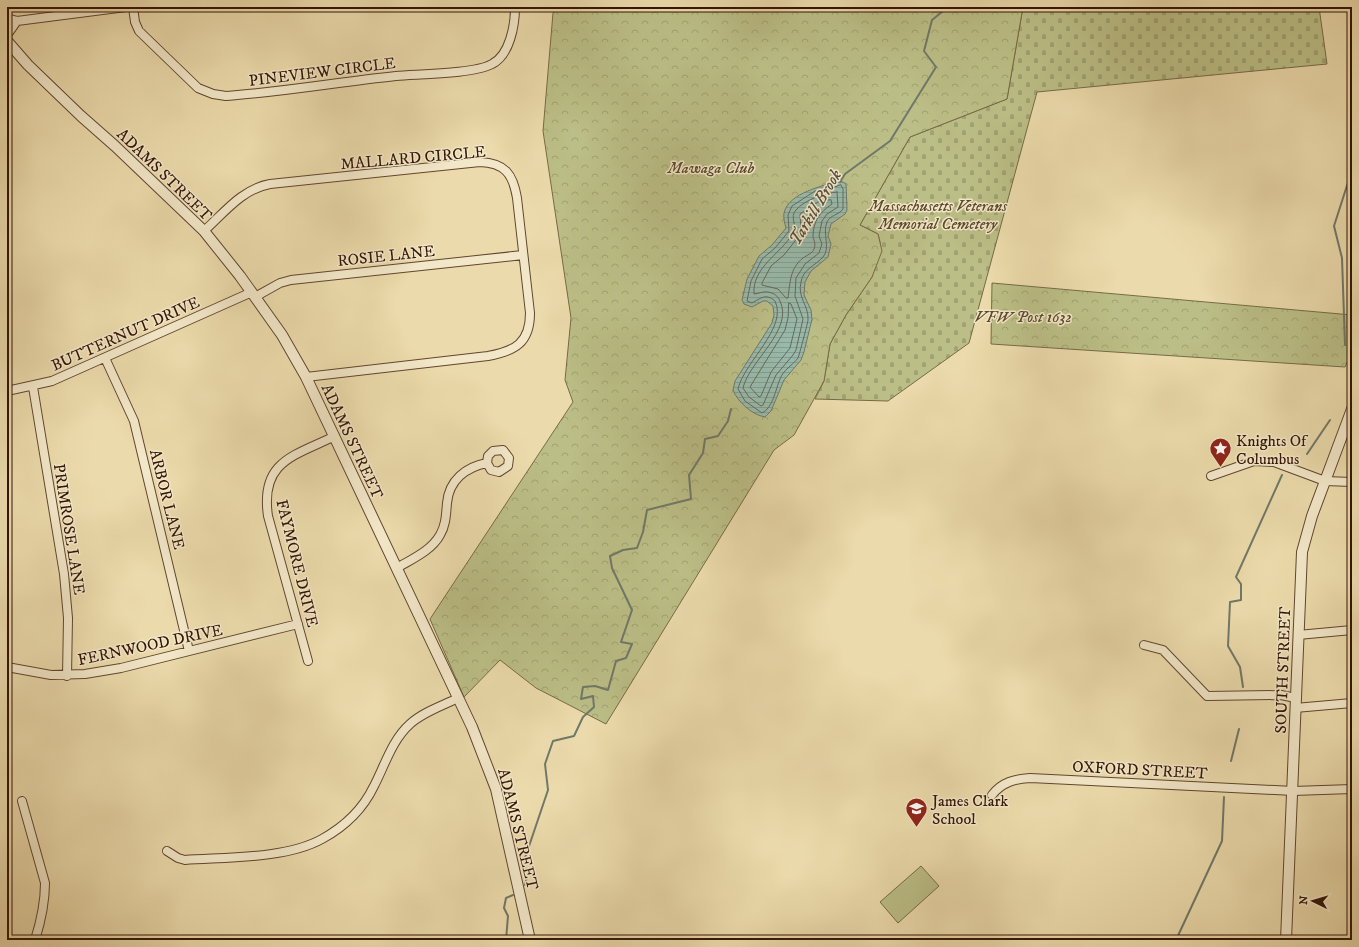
<svg xmlns="http://www.w3.org/2000/svg" width="1359" height="947" viewBox="0 0 1359 947" font-family="'IM FELL DW Pica',serif">
<defs>
<pattern id="cemetery-stones" width="16" height="16" patternUnits="userSpaceOnUse"><rect width="16" height="16" fill="#bbbe86"/><path d="M2 7V4a2 2 0 0 1 4 0v3zM10 15v-3a2 2 0 0 1 4 0v3z" fill="#a1a272"/></pattern>
<pattern id="park-crowns" width="20" height="18" patternUnits="userSpaceOnUse"><rect width="20" height="18" fill="#bbbe86"/><path d="M2 6a3 3 0 1 1 6 0M12 15a3 3 0 1 1 6 0" fill="none" stroke="#a1a272"/></pattern>
<pattern id="water-rules" width="6" height="5" patternUnits="userSpaceOnUse"><rect width="6" height="5" fill="#98baac"/><path d="M0 2.5h6" fill="none" stroke="#839f92"/></pattern>
</defs>
<rect width="100%" height="100%" fill="#ebdaab"/>
<filter id="stains"><feTurbulence type="fractalNoise" baseFrequency=".005" numOctaves="4"/><feColorMatrix values="0 0 0 0 .2 0 0 0 0 .09 0 0 0 0 .02 0 0 0 .5 -.17"/></filter>
<radialGradient id="worn" r=".72"><stop offset=".6" stop-color="#630" stop-opacity="0"/><stop offset="1" stop-color="#630" stop-opacity=".3"/></radialGradient>
<!-- cemetery -->
<path fill="url(#cemetery-stones)" stroke="#776a46" d="M1023 7H1319L1327 64 1037 92 969 343 888 401 815 399 824 381 830 344 846 315 872 277 880 242 878 234 860 225 910 137 1007 99Z"/>
<!-- park -->
<path fill="url(#park-crowns)" stroke="#776a46" d="M556 7H1023L1007 99 910 137 860 225 878 234 882 251 872 277 846 315 830 344 824 381 794 435 774 450 606 724 536 688 500 660 464 697 430 619 573 402 565 380 571 318 543 131 553 13Z
M992 283 1352 315V352L1345 367 991 344Z"/>
<!-- pitch -->
<path fill="#bbbe86" stroke="#776a46" d="M921 866 939 886 898 923 880 902Z"/>
<!-- water -->
<path fill="url(#water-rules)" stroke="#707869" d="M839 180 846 184 847 210 845 214 831 224 828 236 831 244 828 257 811 271 805 282 804 295 811 310 812 319 804 352 801 360 784 380 771 411 765 417C752 415 737 401 733 390L735 381 772 323 774 315 773 306 767 301H763L752 307 744 304 742 300 747 279 759 256 772 245 786 228C785 224 783 218 784 213 789 192 823 187 839 180Z"/>
<g fill="none" stroke-linecap="round" stroke-linejoin="round">
<!-- shore -->
<path stroke="#666858" stroke-width="1" d="M841 185 843 189V209C839 215 830 215 827 222 822 233 831 248 823 257 815 266 803 269 801 282 797 298 809 305 808 320 808 322 799 356 798 358 793 365 783 370 780 379 776 388 773 408 762 413L745 401 738 389C744 362 788 328 775 301 766 293 761 298 752 303L747 301 751 281 762 259 775 248 789 231 788 215 792 206 815 191H824Z
M837 192 838 207 827 214 822 221 819 236 822 244 819 253 805 264 796 278 795 296 803 319 796 350 793 355 776 375 763 405 761 406 749 397 743 388C749 361 794 330 780 301 778 296 774 293 768 292 763 291 758 294 754 294 752 267 781 254 793 233 798 226 789 217 796 210 804 200 825 193 837 192Z
M831 200 832 204C820 212 813 221 813 237 814 241 816 244 814 249 813 253 807 255 803 258 790 268 790 283 788 298H786L778 289 762 285V283L771 266 784 255 799 236 801 230 800 214 818 202Z
M789 303 791 304 797 319 790 348 771 372 761 396 759 397 750 387 785 330 788 318Z"/>
<!-- stream -->
<path stroke="#707869" stroke-width="2" d="M840 182 845 174 890 141 936 67 924 51 932 20 948 7
M1345 345 1342 258 1334 226 1352 170
M1307 454 1330 420
M1243 687 1240 667 1228 646 1230 602 1241 600V584L1236 577 1282 475
M1231 761 1239 729
M525 885 527 877 524 861 548 790 545 764 553 741 574 736 583 717 594 707 593 696 581 699 583 687 595 686 608 690 616 661 626 658 632 644 621 642 632 610 612 568 610 556 623 550 637 548 643 532 647 510 691 499 689 475 703 453 705 439 718 436 728 421 731 409
M506 940 508 916 504 908 506 898 513 895
M1176 940 1222 841 1224 797"/>
<defs>
<path id="minor" d="M133 7 135 22 139 31 198 88 213 94 226 96C283 92 339 82 396 76 419 74 474 74 492 64 510 55 515 25 515 7
M7 18 17 21 126 7
M7 35 17 21
M204 231C224 213 242 189 270 184L480 162C505 163 513 174 517 198L530 313C530 343 515 351 488 356L306 377
M255 297 280 283 291 280 523 255
M105 358 134 421 189 651
M33 387 64 574 68 618 67 676
M7 391 52 381 252 292
M1211 476 1254 461 1274 462 1325 481 1352 482
M397 568C412 559 431 551 440 535 446 525 446 514 447 503 449 480 466 467 487 463L488 456 493 451 503 450 509 458 508 466 499 472 491 470 487 463
M1298 635 1352 630
M1144 645 1163 650 1207 696 1281 695 1296 698
M308 661 268 516C260 461 294 456 335 436
M7 667 51 675 85 674 121 668 298 624
M1295 708 1352 703
M992 795C1002 782 1015 779 1030 778L1293 791 1352 789
M22 801 45 883C45 904 41 921 35 940
M167 851 178 858 185 860C226 857 286 859 322 839 344 827 363 809 374 786 385 765 392 740 410 724 423 712 442 706 458 698"/>
<path id="tertiary" d="M7 41 28 65 81 116 115 146 204 231 240 276 282 335 306 377 472 727 496 789 530 940
M1286 940 1302 552 1312 516 1352 409"/>
</defs>
<!-- minor casing -->
<use href="#minor" stroke="#61462e" stroke-width="10"/>
<!-- tertiary casing -->
<use href="#tertiary" stroke="#61462e" stroke-width="12"/>
<!-- minor -->
<use href="#minor" stroke="#f2e7c8" stroke-width="8"/>
<!-- tertiary -->
<use href="#tertiary" stroke="#f2e7c8" stroke-width="10"/>
</g>
<!-- icons -->
<defs>
<symbol id="sight-pin" viewBox="-11 -11 22 30"><path d="M0 17L-7.5 6A9.5 9.5 0 1 1 7.5 6Z" fill="#8f2418" stroke="#f2e7c8"/><path d="M0-6L1.8-2.2L6-1.7L2.9 1.2L3.7 5.4L0 3.3L-3.7 5.4L-2.9 1.2L-6-1.7L-1.8-2.2Z" fill="#fff"/></symbol>
<symbol id="school-pin" viewBox="-11 -11 22 30"><path d="M0 17L-7.5 6A9.5 9.5 0 1 1 7.5 6Z" fill="#8f2418" stroke="#f2e7c8"/><path d="M0-5L7-2L0 1L-7-2ZM-4 1L0 2.5L4 1V4Q0 6-4 4Z" fill="#fff"/></symbol>
</defs>
<g fill-rule="evenodd">
<use href="#sight-pin" x="1208" y="436" width="25" height="34"/>
<use href="#school-pin" x="904" y="796" width="25" height="34"/>
</g>
<g text-anchor="middle" stroke-width="3" stroke-linejoin="round" paint-order="stroke">
<!-- street labels -->
<g font-size="16" fill="#331505" stroke="#f2e7c8">
<text transform="translate(322 71) rotate(-7)" y="6">PINEVIEW CIRCLE</text>
<text transform="translate(413 157) rotate(-5)" y="6">MALLARD CIRCLE</text>
<text transform="translate(165 174) rotate(44)" y="6">ADAMS STREET</text>
<text transform="translate(386 255) rotate(-6)" y="6">ROSIE LANE</text>
<text transform="translate(125 333) rotate(-24)" y="6">BUTTERNUT DRIVE</text>
<text transform="translate(353 441) rotate(65)" y="6">ADAMS STREET</text>
<text transform="translate(168 499) rotate(76)" y="6">ARBOR LANE</text>
<text transform="translate(70 529) rotate(81)" y="6">PRIMROSE LANE</text>
<text transform="translate(298 563) rotate(76)" y="6">FAYMORE DRIVE</text>
<text transform="translate(150 644) rotate(-12)" y="6">FERNWOOD DRIVE</text>
<text transform="translate(1282 670) rotate(-88)" y="6">SOUTH STREET</text>
<text transform="translate(1140 769) rotate(3)" y="6">OXFORD STREET</text>
<text transform="translate(519 829) rotate(76)" y="6">ADAMS STREET</text>
</g>
<!-- park labels -->
<g font-size="16" font-style="italic" fill="#5c482c" stroke="#f2e7c8">
<text x="711" y="173">Mawaga Club</text>
<text x="938" y="211">Massachusetts Veterans<tspan x="938" dy="18">Memorial Cemetery</tspan></text>
<text x="1023" y="322">VFW Post 1632</text>
</g>
<!-- poi labels -->
<g font-size="16" fill="#331505" stroke="#f2e7c8" text-anchor="start">
<text x="1236" y="446">Knights Of<tspan x="1236" dy="18">Columbus</tspan></text>
<text x="932" y="806">James Clark<tspan x="932" dy="18">School</tspan></text>
</g>
<!-- water labels -->
<g font-size="17" font-style="italic" fill="#564f3f" stroke="#f2e7c8">
<text transform="translate(815 207) rotate(-59)" y="6">Tarkill Brook</text>
</g>
</g>
<!-- margin -->
<rect width="1359" height="947" fill="none" stroke="#ebdaab" stroke-width="24"/>
<rect x="8" y="8" width="1343" height="931" fill="none" stroke="#331505" stroke-width="2"/>
<rect x="12" y="12" width="1335" height="923" fill="none" stroke="#331505"/>
<!-- north arrow -->
<g transform="translate(1313 901) rotate(275)" stroke="#f2e7c8" stroke-width="3" paint-order="stroke">
<path d="M0-3L7 15L0 10L-7 15Z" fill="#331505"/>
<text y="-6" font-size="11" font-weight="bold" text-anchor="middle" fill="#331505">N</text>
</g>
<rect width="100%" height="100%" filter="url(#stains)"/>
<rect width="100%" height="100%" fill="url(#worn)"/>
</svg>
